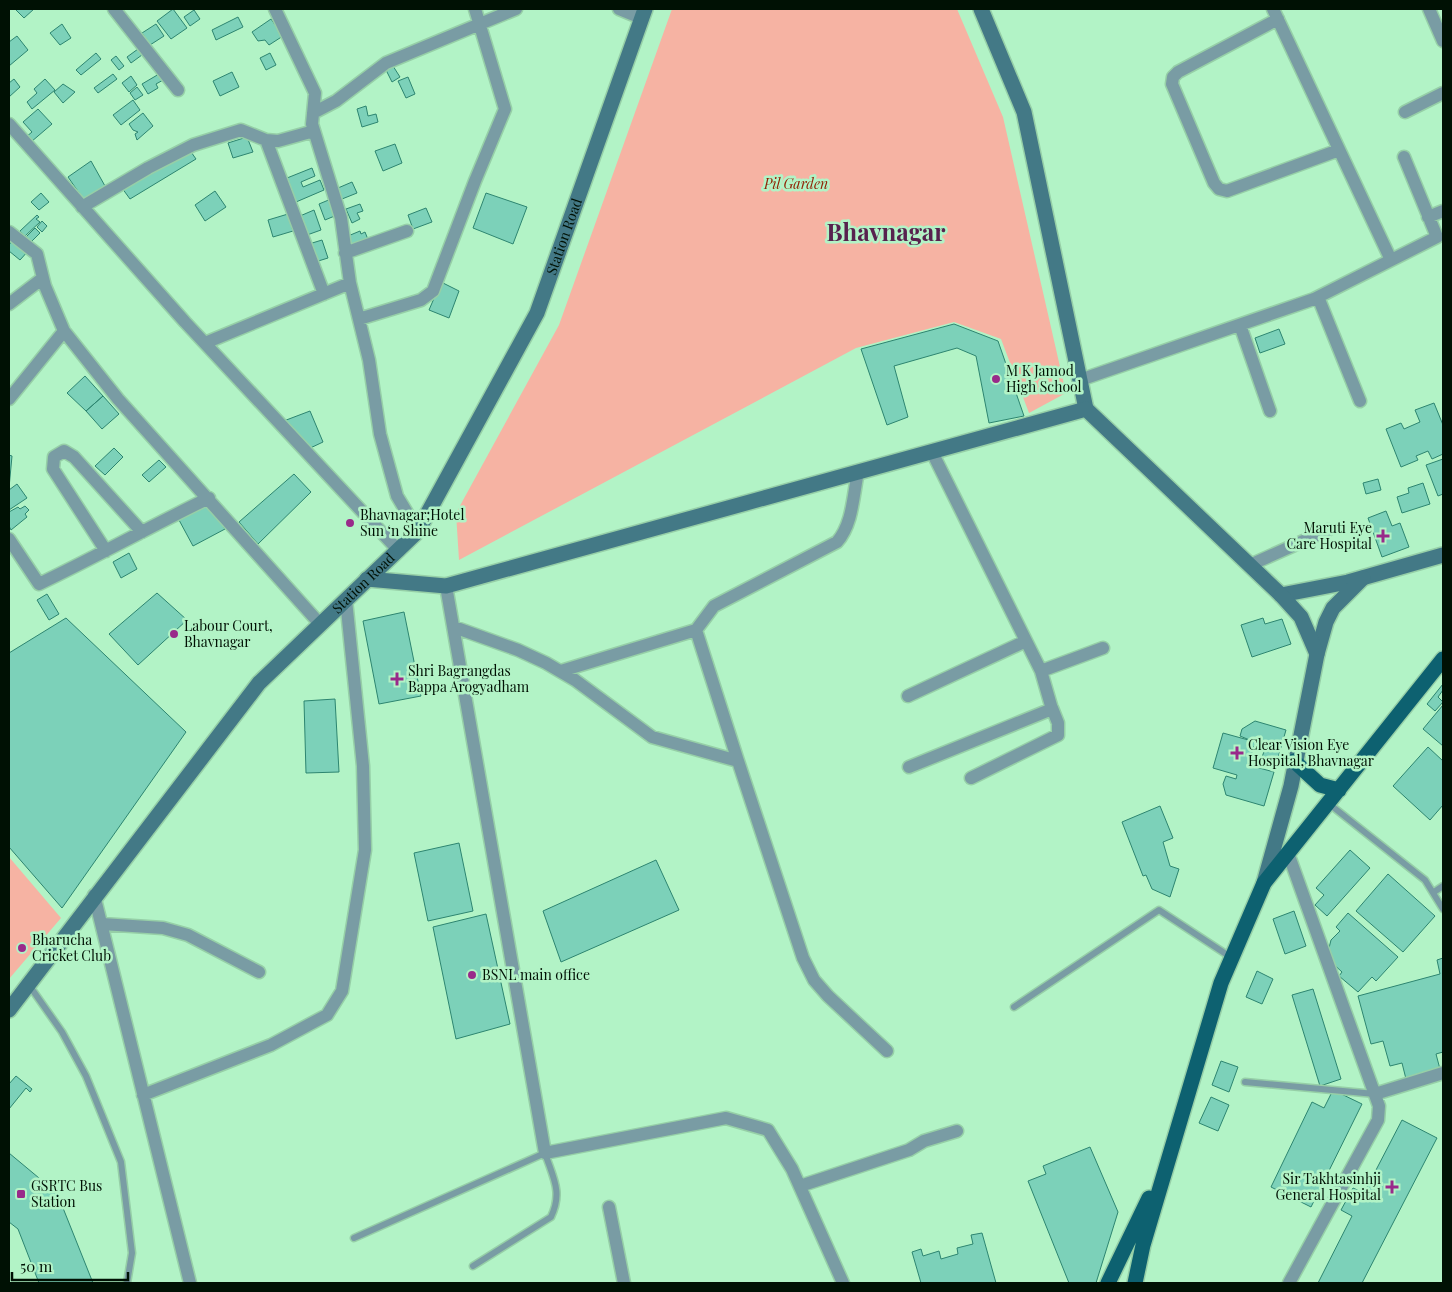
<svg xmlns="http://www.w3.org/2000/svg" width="1452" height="1292" viewBox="0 0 1452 1292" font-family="'Playfair Display',serif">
<rect width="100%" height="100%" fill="#b2f3c6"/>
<!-- green -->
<path fill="#f6b3a3" d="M672 9H957L1003 117 1066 393 1029 413 1001 339 954 322 856 348 459 560 456 513 559 325Z
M9 857 61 918 9 979Z"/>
<!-- building -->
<path fill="#7cd1b9" stroke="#2d8570" d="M15 9H34L24 18Z
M173 9 187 28 171 39 157 21Z
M194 10 200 19 190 26 184 17Z
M238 17 243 27 216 40 212 30Z
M271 19 283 36 269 45 265 40 258 41 252 32Z
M62 24 71 38 60 45 50 33Z
M156 24 164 36 150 45 142 33Z
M17 36 28 50 9 66V42Z
M138 49 146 52 131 63 127 57Z
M96 53 101 59 81 75 76 70Z
M270 53 276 65 266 70 260 58Z
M116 56 124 66 119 70 111 60Z
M393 66 400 77 392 82 386 70Z
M232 72 239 87 220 96 213 81Z
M113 74 117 79 98 93 94 88Z
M159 74 165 79 156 84 158 88 148 94 142 84Z
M131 76 137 85 129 92 122 83Z
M408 77 415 94 406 98 398 81Z
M14 79 20 87 9 97V83Z
M45 79 55 90 32 109 27 102 37 93 34 89Z
M63 84 75 92 63 103 54 92Z
M137 87 143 95 135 100 130 93Z
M133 100 140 110 121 125 113 115Z
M366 106 368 116 376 114 378 122 362 127 357 109Z
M38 109 52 124 31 142 26 137 32 132 23 122Z
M143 113 153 126 137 140 135 134 138 132 133 130 129 124Z
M247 137 253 152 233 158 228 143Z
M395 144 402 163 383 171 375 151Z
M189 149 196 159 130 199 122 188Z
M91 161 105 186 84 200 68 177Z
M312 168 315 176 301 182 303 187 320 180 324 190 296 202 287 178Z
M352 182 357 193 342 199 338 188Z
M215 191 226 207 205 221 195 205Z
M41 193 49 202 39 210 31 202Z
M486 193 527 207 513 244 473 228Z
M331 199 337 215 325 220 319 204Z
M360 204 363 211 357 213 360 219 352 223 346 209Z
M426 208 432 222 413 229 408 215Z
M314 210 321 230 307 235 300 216Z
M288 214 293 231 273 237 268 220Z
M37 215 39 217 36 219 40 222 25 236 20 231Z
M42 221 47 226 42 232 37 227Z
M35 228 40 233 31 242 26 237Z
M360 231 361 234 365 232 369 242 351 250 348 236Z
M14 238 29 250 20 260 9 251V245Z
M322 240 328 258 315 262 309 244Z
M441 282 459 291 449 318 429 310Z
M954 324 998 341 1024 416 989 423 976 356 957 348 894 366 908 417 887 425 861 349Z
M1279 329 1285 344 1260 353 1255 338Z
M85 376 103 396 86 411 67 393Z
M103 396 119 414 102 429 86 411Z
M1434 403 1443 425V454L1432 459 1428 451 1416 456 1418 460 1401 467 1386 429 1401 423 1404 429 1420 422 1415 410Z
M310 411 323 442 306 450 281 422Z
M114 448 123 457 105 475 95 466Z
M9 455 12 456 9 488Z
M1443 459V494L1438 496 1426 465Z
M159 460 166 467 149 482 142 475Z
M294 474 311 492 258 544 239 522Z
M1378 479 1381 490 1366 494 1363 483Z
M1423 483 1430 504 1402 513 1397 497 1409 493 1408 488Z
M17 484 27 498 9 510V490Z
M211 503 225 529 193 546 179 520Z
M25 506 29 510 25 514 27 517 11 530 9 526V512L18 507 20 509Z
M1386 511 1392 526 1400 523 1409 547 1382 557 1368 518Z
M129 553 137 569 121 578 113 562Z
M157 593 187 620 138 665 109 634Z
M47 594 59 614 49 620 37 600Z
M404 612 421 696 379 704 363 621Z
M66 618 186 732 62 908 9 847V653Z
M1263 618 1265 624 1282 619 1291 644 1252 657 1241 625Z
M1443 684V690L1438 697 1443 702 1435 711 1427 704Z
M335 699 339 772 306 773 304 701Z
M1443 705V746L1423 729Z
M1255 721 1286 730 1277 761 1262 757 1265 749 1254 746 1248 765 1274 772 1264 806 1226 795 1223 784 1226 776 1236 779 1237 775 1213 768 1223 733 1252 741 1240 736 1242 729Z
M1428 747 1443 761V805L1430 820 1393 786Z
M1160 806 1173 838 1163 842 1170 866 1179 869 1170 897 1152 889 1146 875 1143 876 1122 822Z
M459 843 473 911 428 921 414 853Z
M1350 850 1370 868 1327 916 1315 905 1324 895 1316 888Z
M656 860 679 910 561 962 543 911Z
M1388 874 1435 916 1403 952 1356 911Z
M1294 911 1306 946 1285 954 1273 919Z
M1348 913 1398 957 1376 981 1372 977 1358 992 1339 976 1342 972 1329 960 1328 952 1331 940 1340 931 1336 927Z
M486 914 510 1024 456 1039 433 927Z
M1443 958V1052L1436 1054 1441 1073 1407 1083 1402 1063 1390 1066 1383 1041 1371 1044 1358 996 1440 974 1437 960Z
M1257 971 1273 979 1262 1004 1246 997Z
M1313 989 1341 1079 1320 1086 1292 995Z
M1221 1061 1238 1067 1229 1092 1212 1085Z
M16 1076 32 1089 30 1092 26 1088 9 1109V1084Z
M1333 1090 1362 1104 1311 1207 1271 1187 1312 1102 1324 1108Z
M1211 1097 1229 1105 1218 1131 1199 1123Z
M1402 1120 1437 1138 1362 1283H1318L1352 1216 1341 1210 1353 1188 1364 1193Z
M1090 1147 1118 1212 1096 1283H1069L1028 1181 1046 1174 1043 1166Z
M9 1153 57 1193 93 1283H39L18 1229 9 1222Z
M982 1233 996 1283H921L912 1252 921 1249 923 1256 939 1251 941 1259 958 1254 957 1248 973 1244 971 1235Z"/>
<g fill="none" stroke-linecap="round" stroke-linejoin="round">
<defs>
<path id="lane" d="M1328 803 1425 880 1443 909
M1434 892 1443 886
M29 985 62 1032 86 1076 121 1162 132 1253 127 1283
M1014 1007 1159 910 1232 958
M1245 1082 1375 1094
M354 1238 545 1153C553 1178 563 1192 551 1217L473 1266"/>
<path id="street" d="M114 9 178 90
M275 9 315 93 312 124 341 218 350 283
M619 9 641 18
M1273 9 1391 260
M1429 9 1443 41
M1278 19 1178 72 1173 77 1172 84 1214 183 1219 189 1227 191 1339 150
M1405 112 1443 93
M313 113 336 101 386 63 516 9
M9 124 185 322 399 551
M266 140 324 294
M82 207 148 168 193 145 241 130 266 140 278 141 314 131
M1428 217 1443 211
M9 232 37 254 45 286
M345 253 407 231
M1318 297 1360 401
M9 304 39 281 45 286 64 331 118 399 320 624
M359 319 421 300 433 291 475 181 505 109 475 9
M1240 325 1270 411
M205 343 350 283 369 360 380 434 397 496 418 531
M1080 380 1314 299 1437 237 1404 157
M9 399 64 331
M932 452 1041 671 1103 648
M9 539 39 584C96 557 151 526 209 498
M106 551 53 469 54 457 64 451 74 457 142 532
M1250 565 1328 530
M446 586 545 1153 726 1118 768 1130 792 1169 843 1283
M454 627 518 650 546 663 575 680 652 737 738 761 696 630 714 606 837 542C853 524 853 495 858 472
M561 671 696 630
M908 696 1026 641
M738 761 803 958 814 980 828 996 887 1051
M909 767 1052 709 1041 671
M971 778 1058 735V723L1052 708
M1288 853 1379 1106 1378 1120 1289 1283
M94 895 190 1283
M102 924 163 928 188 935 259 972
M1375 1094 1443 1073
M143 1095 271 1045 327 1015 342 991 365 850 363 766 346 600
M800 1186 909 1150 924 1141 957 1131
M609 1207 624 1283"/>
<g id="secondary">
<path d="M981 9 1024 112 1086 409"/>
<path d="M367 579 446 586 1086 409 1281 595 1348 582 1443 555"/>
<path d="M1317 654 1326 622 1333 608 1363 578"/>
<path d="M1264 883 1291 786 1317 654 1301 617 1281 595"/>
<path id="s1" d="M9 1010 259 683 418 531 537 313 645 9"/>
</g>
<path id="primary" d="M1294 761 1320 785 1339 790
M1108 1283 1149 1198
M1135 1283 1143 1245 1221 983 1264 883 1443 659"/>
</defs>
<!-- lane casing -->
<use href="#lane" stroke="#96cfa7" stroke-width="9"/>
<!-- street casing -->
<use href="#street" stroke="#96cfa7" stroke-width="15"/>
<!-- secondary casing -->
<use href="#secondary" stroke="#96cfa7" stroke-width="18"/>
<!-- primary casing -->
<use href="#primary" stroke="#96cfa7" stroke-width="18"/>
<!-- lane -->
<use href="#lane" stroke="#799ca4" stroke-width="6"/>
<!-- street -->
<use href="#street" stroke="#799ca4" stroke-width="12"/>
<!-- secondary -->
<use href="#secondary" stroke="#437986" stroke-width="15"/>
<!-- primary -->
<use href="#primary" stroke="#0d6170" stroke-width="15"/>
</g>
<!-- markers -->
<g fill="#992a8a" stroke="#b2f3c6" stroke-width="2">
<circle cx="996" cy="379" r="5"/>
<circle cx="350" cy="523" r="5"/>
<path d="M1380.5 528.5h5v5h5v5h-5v5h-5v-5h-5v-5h5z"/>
<circle cx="174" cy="634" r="5"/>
<path d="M394.5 671.5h5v5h5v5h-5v5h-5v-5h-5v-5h5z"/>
<path d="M1234.5 745.5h5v5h5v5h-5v5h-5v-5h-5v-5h5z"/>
<circle cx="22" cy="948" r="5"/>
<circle cx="472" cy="975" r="5"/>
<path d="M1389.5 1179.5h5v5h5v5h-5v5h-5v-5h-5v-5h5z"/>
<rect x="16" y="1189" width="10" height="10" rx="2.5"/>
</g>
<g text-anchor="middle" stroke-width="5" stroke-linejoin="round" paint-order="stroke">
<!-- park labels -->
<g font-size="14" font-style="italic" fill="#912104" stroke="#b2f3c6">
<text x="796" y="189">Pil Garden</text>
</g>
<!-- street labels -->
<g font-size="14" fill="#001104" stroke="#b2f3c6">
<text dy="5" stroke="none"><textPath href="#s1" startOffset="961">Station Road</textPath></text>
<text dy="5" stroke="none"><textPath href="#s1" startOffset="556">Station Road</textPath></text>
</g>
<!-- poi labels -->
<g font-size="14" fill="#001104" stroke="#b2f3c6" text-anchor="start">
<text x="1006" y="376">M K Jamod<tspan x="1006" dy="16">High School</tspan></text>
<text x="360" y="520">Bhavnagar;Hotel<tspan x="360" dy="16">Sun ‘n Shine</tspan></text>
<text x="1372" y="533" text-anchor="end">Maruti Eye<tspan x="1372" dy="16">Care Hospital</tspan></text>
<text x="184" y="631">Labour Court,<tspan x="184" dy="16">Bhavnagar</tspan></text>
<text x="408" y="676">Shri Bagrangdas<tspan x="408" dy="16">Bappa Arogyadham</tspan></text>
<text x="1248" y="750">Clear Vision Eye<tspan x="1248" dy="16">Hospital, Bhavnagar</tspan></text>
<text x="32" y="945">Bharucha<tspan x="32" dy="16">Cricket Club</tspan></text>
<text x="482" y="980">BSNL main office</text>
<text x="1381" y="1184" text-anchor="end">Sir Takhtasinhji<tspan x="1381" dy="16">General Hospital</tspan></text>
<text x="31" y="1191">GSRTC Bus<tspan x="31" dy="16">Station</tspan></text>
</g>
<!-- town labels -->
<g font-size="24" font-weight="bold" fill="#57224e" stroke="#b2f3c6">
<text x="886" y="241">Bhavnagar</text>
</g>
</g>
<!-- border -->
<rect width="1452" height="1292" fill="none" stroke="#001104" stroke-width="20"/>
<!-- scale -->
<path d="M12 1272v8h116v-8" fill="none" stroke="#001104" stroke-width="2.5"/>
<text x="20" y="1272" font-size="15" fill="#001104" stroke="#b2f3c6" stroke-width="4" paint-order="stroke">50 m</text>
</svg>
